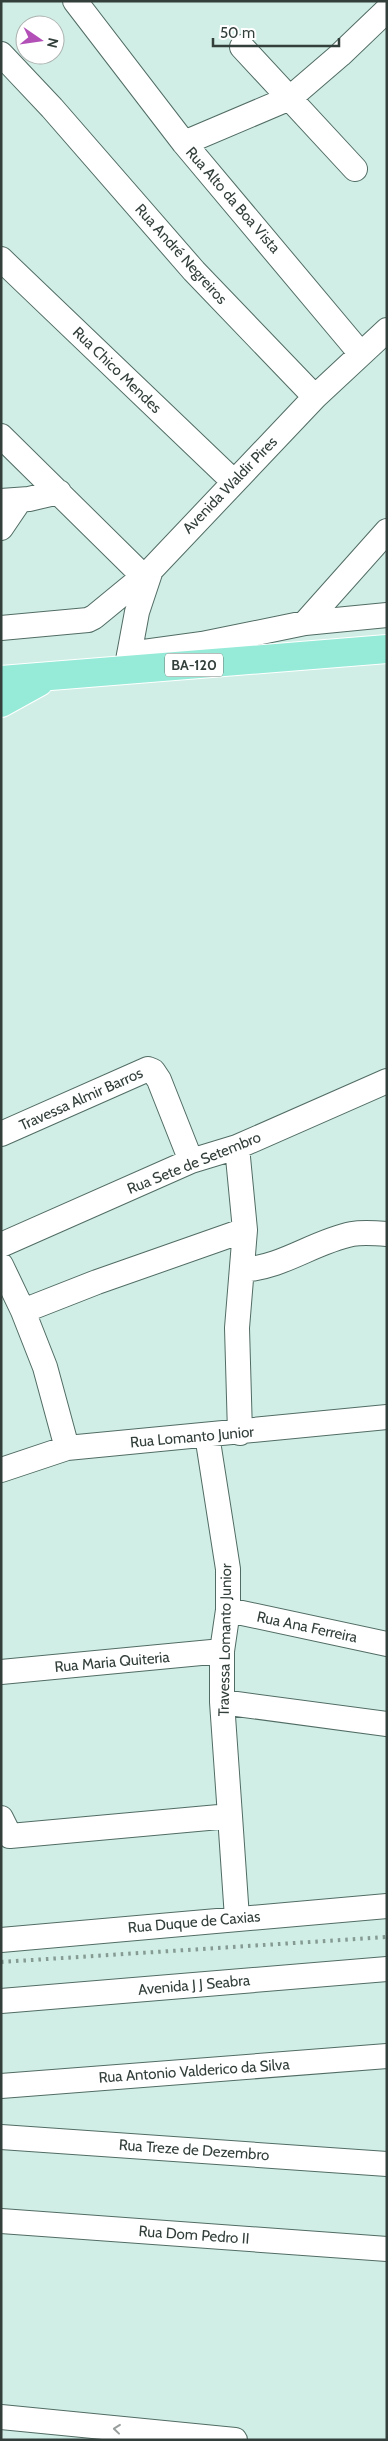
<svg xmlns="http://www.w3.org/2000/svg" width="388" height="2441" viewBox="0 0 388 2441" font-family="Cabin,sans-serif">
<rect width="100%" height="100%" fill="#d0eee5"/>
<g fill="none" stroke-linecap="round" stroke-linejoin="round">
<defs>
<path id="minor" d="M75 1 184 143 361 354
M242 47 355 169
M1 54 52 108 194 271 315 397
M184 143 290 98 340 55 387 10
M1 259 233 481
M1 436 143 576
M1 501 29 499 59 492
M1 528 20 500
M305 623 387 531
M1 628 88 620 94 617 150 571
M129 654 202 644 305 623 387 615
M126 671 137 612 151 570 315 397 387 330
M1 1134 148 1069 153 1071 159 1080 191 1161
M237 1147 245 1230 237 1328 240 1433
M1 1245 191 1161 237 1147 387 1081
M1 1265 23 1311 45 1367 67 1448
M242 1270C284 1267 313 1242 352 1234 363 1232 375 1233 387 1234
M23 1311 97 1282 245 1230
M1 1470 67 1448 387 1417
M228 1610 387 1644
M1 1672 222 1651
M222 1702 387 1724
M230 1816 237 1918
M1 1818 10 1836 230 1816 222 1702V1651L228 1610V1569L207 1435
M1 1940 387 1906
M1 2001 387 1969
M1 2086 387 2056
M1 2137 387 2164
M1 2221 387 2249
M1 2417 235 2440"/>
<path id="major" d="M1 680 387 649
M1 703 39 682"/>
</defs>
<!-- minor casing -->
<use href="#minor" stroke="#516c64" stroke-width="26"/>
<!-- major casing -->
<use href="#major" stroke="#fff" stroke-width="30"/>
<!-- minor -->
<use href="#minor" stroke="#fff" stroke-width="24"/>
<!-- major -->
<use href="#major" stroke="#95ebd8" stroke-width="28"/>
<!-- rail -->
<path stroke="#849a93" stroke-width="4" stroke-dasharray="2.5 5" stroke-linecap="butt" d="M1 1962 387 1937"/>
</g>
<!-- one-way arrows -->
<defs><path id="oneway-chevron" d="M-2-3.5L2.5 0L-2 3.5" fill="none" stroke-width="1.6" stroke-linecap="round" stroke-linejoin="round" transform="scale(1.25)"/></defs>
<use stroke="#999f9d" href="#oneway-chevron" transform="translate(117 2429) rotate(-174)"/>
<g text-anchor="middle" stroke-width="5" stroke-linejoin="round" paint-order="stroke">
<!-- shield labels -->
<rect fill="#fff" stroke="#707976" stroke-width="1" x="165" y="653.5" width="58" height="23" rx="4"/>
<g font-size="14" font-weight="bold" fill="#333f3b">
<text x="194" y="670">BA-120</text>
</g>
<!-- street labels -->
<g font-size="15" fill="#333f3b" stroke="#fff">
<text transform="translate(233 200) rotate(49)" y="5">Rua Alto da Boa Vista</text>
<text transform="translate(181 254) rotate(48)" y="5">Rua André Negreiros</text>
<text transform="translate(117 370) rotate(44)" y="5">Rua Chico Mendes</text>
<text transform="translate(230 485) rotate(-46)" y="5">Avenida Waldir Pires</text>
<text transform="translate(81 1099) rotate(-24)" y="5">Travessa Almir Barros</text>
<text transform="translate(194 1163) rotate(-22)" y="5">Rua Sete de Setembro</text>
<text transform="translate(192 1437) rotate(-5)" y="5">Rua Lomanto Junior</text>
<text transform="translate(307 1627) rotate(12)" y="5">Rua Ana Ferreira</text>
<text transform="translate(225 1640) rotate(-89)" y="5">Travessa Lomanto Junior</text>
<text transform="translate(112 1662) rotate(-5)" y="5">Rua Maria Quiteria</text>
<text transform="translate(194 1922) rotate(-5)" y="5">Rua Duque de Caxias</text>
<text transform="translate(194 1985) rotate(-5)" y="5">Avenida J J Seabra</text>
<text transform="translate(194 2071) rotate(-4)" y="5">Rua Antonio Valderico da Silva</text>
<text transform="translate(194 2150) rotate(4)" y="5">Rua Treze de Dezembro</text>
<text transform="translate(194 2235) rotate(4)" y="5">Rua Dom Pedro II</text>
</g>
</g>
<!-- border -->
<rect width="388" height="2441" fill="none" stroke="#333f3b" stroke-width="5"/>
<!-- north arrow -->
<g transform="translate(40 40) rotate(103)"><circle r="24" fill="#ffffff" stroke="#adb2b1"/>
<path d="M0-4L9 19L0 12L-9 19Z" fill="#b250b7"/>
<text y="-8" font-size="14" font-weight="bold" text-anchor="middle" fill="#333f3b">N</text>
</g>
<!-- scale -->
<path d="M213 38v8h126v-8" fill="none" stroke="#333f3b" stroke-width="2.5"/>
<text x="220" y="38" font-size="15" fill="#333f3b" stroke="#ffffff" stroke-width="4" paint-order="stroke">50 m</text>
</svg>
